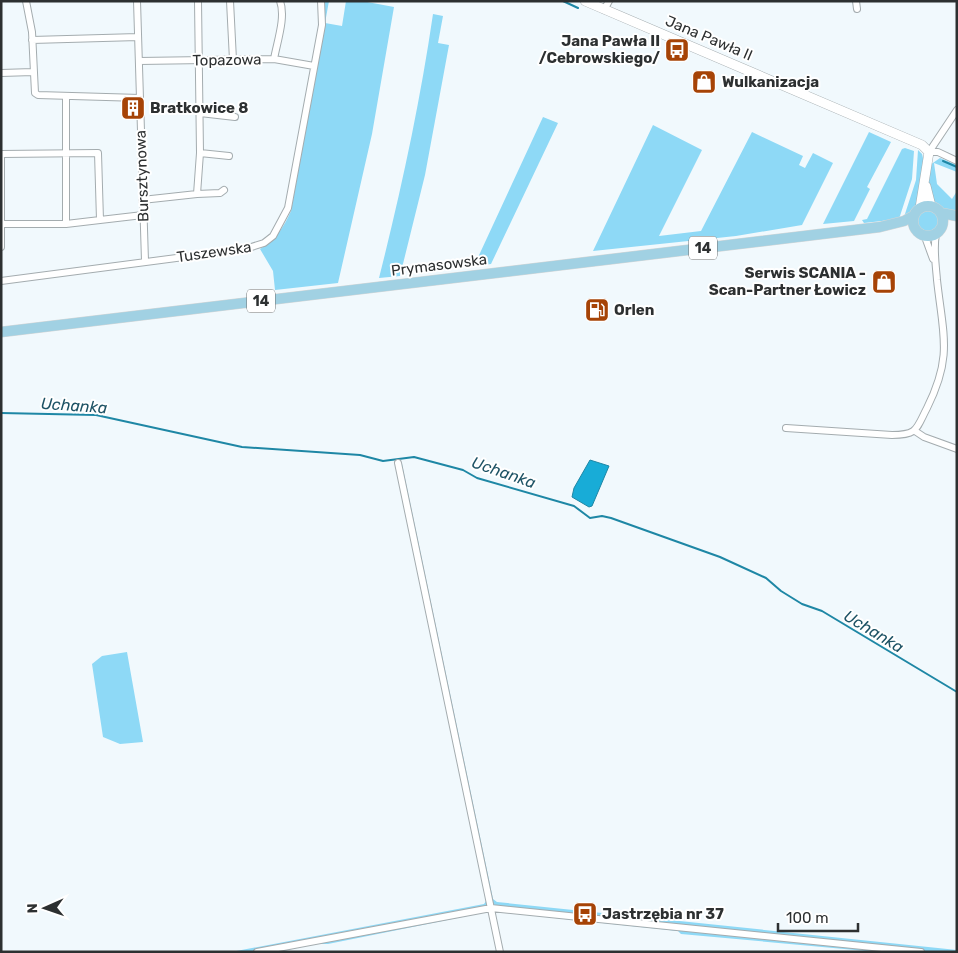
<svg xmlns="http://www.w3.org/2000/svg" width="958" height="953" viewBox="0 0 958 953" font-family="Rubik,sans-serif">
<rect width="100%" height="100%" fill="#f1f9fd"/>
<!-- green -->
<path fill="#8ed9f6" d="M324 1H329L325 23 342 26 346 1H362L394 7 372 134 338 283 275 290 273 271 260 249C275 240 284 227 291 211L325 24Z
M433 14 443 16 438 43 449 45 425 175 400 276 379 278C401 191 420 103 433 14Z
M543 117 558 123 491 264 474 266Z
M653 125 702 150 659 236 701 231 752 132 803 156 799 165 805 168 813 153 833 163 802 225 736 236 593 251Z
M869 132 891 142 867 187 870 189 854 221 823 224Z
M905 148 914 151 912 179 899 219 864 223 862 220 867 219 902 149Z
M918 150 922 154 924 162 916 206 908 217H904L916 180Z
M940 158 957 165V172L934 163 937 184 952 199 957 191V213C927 208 927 191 930 165Z
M916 222a12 12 0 1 1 24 0a12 12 0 1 1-24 0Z
M396 464H402L493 899 497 902 957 950V952H877L681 934 678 931 498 912H487L328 944H316L278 952H231L484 904 486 901Z
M127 652 143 742 120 744 103 737 92 664 102 656Z"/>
<!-- water -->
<path fill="#18acd7" stroke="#1e87a5" d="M590 460 609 466 592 506 589 507 572 497 574 488Z"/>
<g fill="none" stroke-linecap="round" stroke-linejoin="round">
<!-- stream -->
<path stroke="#1e87a5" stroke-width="2" d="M563 1 578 8
M943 161 957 167
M1 413 96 415 242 447 360 455 383 461 414 457 463 470 477 478 574 506 590 518 602 516 611 518 720 557 766 578 781 591 802 604 822 611 957 692"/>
<defs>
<path id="street" d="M26 1 32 32 35 93 38 95 140 98
M137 1 145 261
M230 1 233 60
M856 1 857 9
M604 10 609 1
M32 40 138 37
M274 59C277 42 286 17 280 1
M139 61 274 59 314 66
M1 73 33 72
M200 113 235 117
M929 152 957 110
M929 152H938L957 161
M200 153 229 156
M1 154 98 153 100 220 66 224H2
M1 158V247
M197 194 220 193 224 190
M142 200 197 194 200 153 198 1
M100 220 143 215
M66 224V96
M925 237 933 259
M1 281 245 249 264 243 273 236 288 208 322 25 321 1
M786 428 892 435C918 435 916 429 927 408 953 356 943 335 937 280 936 266 933 249 936 234
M915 431 924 437 957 449
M398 463 500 952
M257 952 491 908 921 952"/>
<path id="secondary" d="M585 1 922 145 929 152 920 208
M926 186 931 206"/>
<path id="primary" d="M913 221a15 15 0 1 1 30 0a15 15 0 1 1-30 0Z
M941 213 957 216
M1 332 880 227 904 221 913 216"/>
</defs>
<!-- street casing -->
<use href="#street" stroke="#a4acaf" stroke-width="8"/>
<!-- secondary casing -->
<use href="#secondary" stroke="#a4acaf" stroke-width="10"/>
<!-- primary casing -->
<use href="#primary" stroke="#d5d6d6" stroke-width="11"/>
<!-- street -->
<use href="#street" stroke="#fff" stroke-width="6"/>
<!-- secondary -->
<use href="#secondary" stroke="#fff" stroke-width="9"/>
<!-- primary -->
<use href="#primary" stroke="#a1d1e3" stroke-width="10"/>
</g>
<!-- icons -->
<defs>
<symbol id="bus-square" viewBox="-11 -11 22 22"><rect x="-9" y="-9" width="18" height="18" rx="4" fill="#a64306" stroke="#fff"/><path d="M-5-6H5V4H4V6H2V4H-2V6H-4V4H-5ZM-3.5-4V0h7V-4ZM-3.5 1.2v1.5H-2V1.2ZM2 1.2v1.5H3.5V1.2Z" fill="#fff"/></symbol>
<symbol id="shop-square" viewBox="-11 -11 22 22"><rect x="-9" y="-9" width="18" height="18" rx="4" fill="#a64306" stroke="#fff"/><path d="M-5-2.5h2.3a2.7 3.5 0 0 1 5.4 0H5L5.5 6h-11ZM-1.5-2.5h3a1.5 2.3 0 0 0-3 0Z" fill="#fff"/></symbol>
<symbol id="building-square" viewBox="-11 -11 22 22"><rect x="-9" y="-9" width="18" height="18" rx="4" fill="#a64306" stroke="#fff"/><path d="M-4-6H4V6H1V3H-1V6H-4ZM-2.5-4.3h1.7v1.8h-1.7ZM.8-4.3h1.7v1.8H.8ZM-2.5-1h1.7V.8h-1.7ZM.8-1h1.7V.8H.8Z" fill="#fff"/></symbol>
<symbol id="fuel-square" viewBox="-11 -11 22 22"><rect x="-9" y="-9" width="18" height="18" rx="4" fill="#a64306" stroke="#fff"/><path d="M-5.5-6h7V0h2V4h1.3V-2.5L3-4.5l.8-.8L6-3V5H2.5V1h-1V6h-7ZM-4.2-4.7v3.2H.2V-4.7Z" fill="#fff"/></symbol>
</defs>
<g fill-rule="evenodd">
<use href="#bus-square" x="663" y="36" width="28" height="28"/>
<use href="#shop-square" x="690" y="68" width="28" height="28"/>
<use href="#building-square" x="119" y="94" width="28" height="28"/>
<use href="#shop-square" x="870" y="268" width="28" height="28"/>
<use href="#fuel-square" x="583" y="296" width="28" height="28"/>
<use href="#bus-square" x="571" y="900" width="28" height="28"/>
</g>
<g text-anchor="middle" stroke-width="4" stroke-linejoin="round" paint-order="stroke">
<!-- shield labels -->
<g fill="#fff" stroke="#6c6e6f" stroke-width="1">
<rect x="689" y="236.5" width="28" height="23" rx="4"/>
<rect x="247" y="289.5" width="28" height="23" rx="4"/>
</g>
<g font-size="14" font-weight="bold" fill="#2d3031">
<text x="703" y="253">14</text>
<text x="261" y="306">14</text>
</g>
<!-- street labels -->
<g font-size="15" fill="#2d3031" stroke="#fff">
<text transform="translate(709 38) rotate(23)" y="5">Jana Pawła II</text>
<text transform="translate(227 60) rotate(-1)" y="5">Topazowa</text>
<text transform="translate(142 176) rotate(-92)" y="5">Bursztynowa</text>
<text transform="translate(214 252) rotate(-8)" y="5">Tuszewska</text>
<text transform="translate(439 265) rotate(-7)" y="5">Prymasowska</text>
</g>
<!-- poi labels -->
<g font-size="15" font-weight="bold" fill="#2d3031" stroke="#fff" text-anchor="start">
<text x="660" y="46" text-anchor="end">Jana Pawła II<tspan x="660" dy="17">/Cebrowskiego/</tspan></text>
<text x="722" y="87">Wulkanizacja</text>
<text x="150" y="113">Bratkowice 8</text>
<text x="866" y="278" text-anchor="end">Serwis SCANIA -<tspan x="866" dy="17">Scan-Partner Łowicz</tspan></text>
<text x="614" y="315">Orlen</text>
<text x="602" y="919">Jastrzębia nr 37</text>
</g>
<!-- water labels -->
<g font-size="16" font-style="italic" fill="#1e5365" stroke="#fff">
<text transform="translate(74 405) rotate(4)" y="6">Uchanka</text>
<text transform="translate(504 472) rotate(19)" y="6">Uchanka</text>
<text transform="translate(874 631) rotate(31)" y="6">Uchanka</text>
</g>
</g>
<!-- border -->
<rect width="958" height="953" fill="none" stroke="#2d3031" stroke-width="5"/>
<!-- north arrow -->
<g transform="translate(45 908) rotate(268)" stroke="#ffffff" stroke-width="4" paint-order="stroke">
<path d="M0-4L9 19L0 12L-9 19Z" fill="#2d3031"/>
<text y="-8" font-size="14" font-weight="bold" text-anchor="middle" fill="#2d3031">N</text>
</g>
<!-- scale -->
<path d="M778 923v8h80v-8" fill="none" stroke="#2d3031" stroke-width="2.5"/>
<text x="786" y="923" font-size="15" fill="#2d3031" stroke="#ffffff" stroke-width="4" paint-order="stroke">100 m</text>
</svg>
